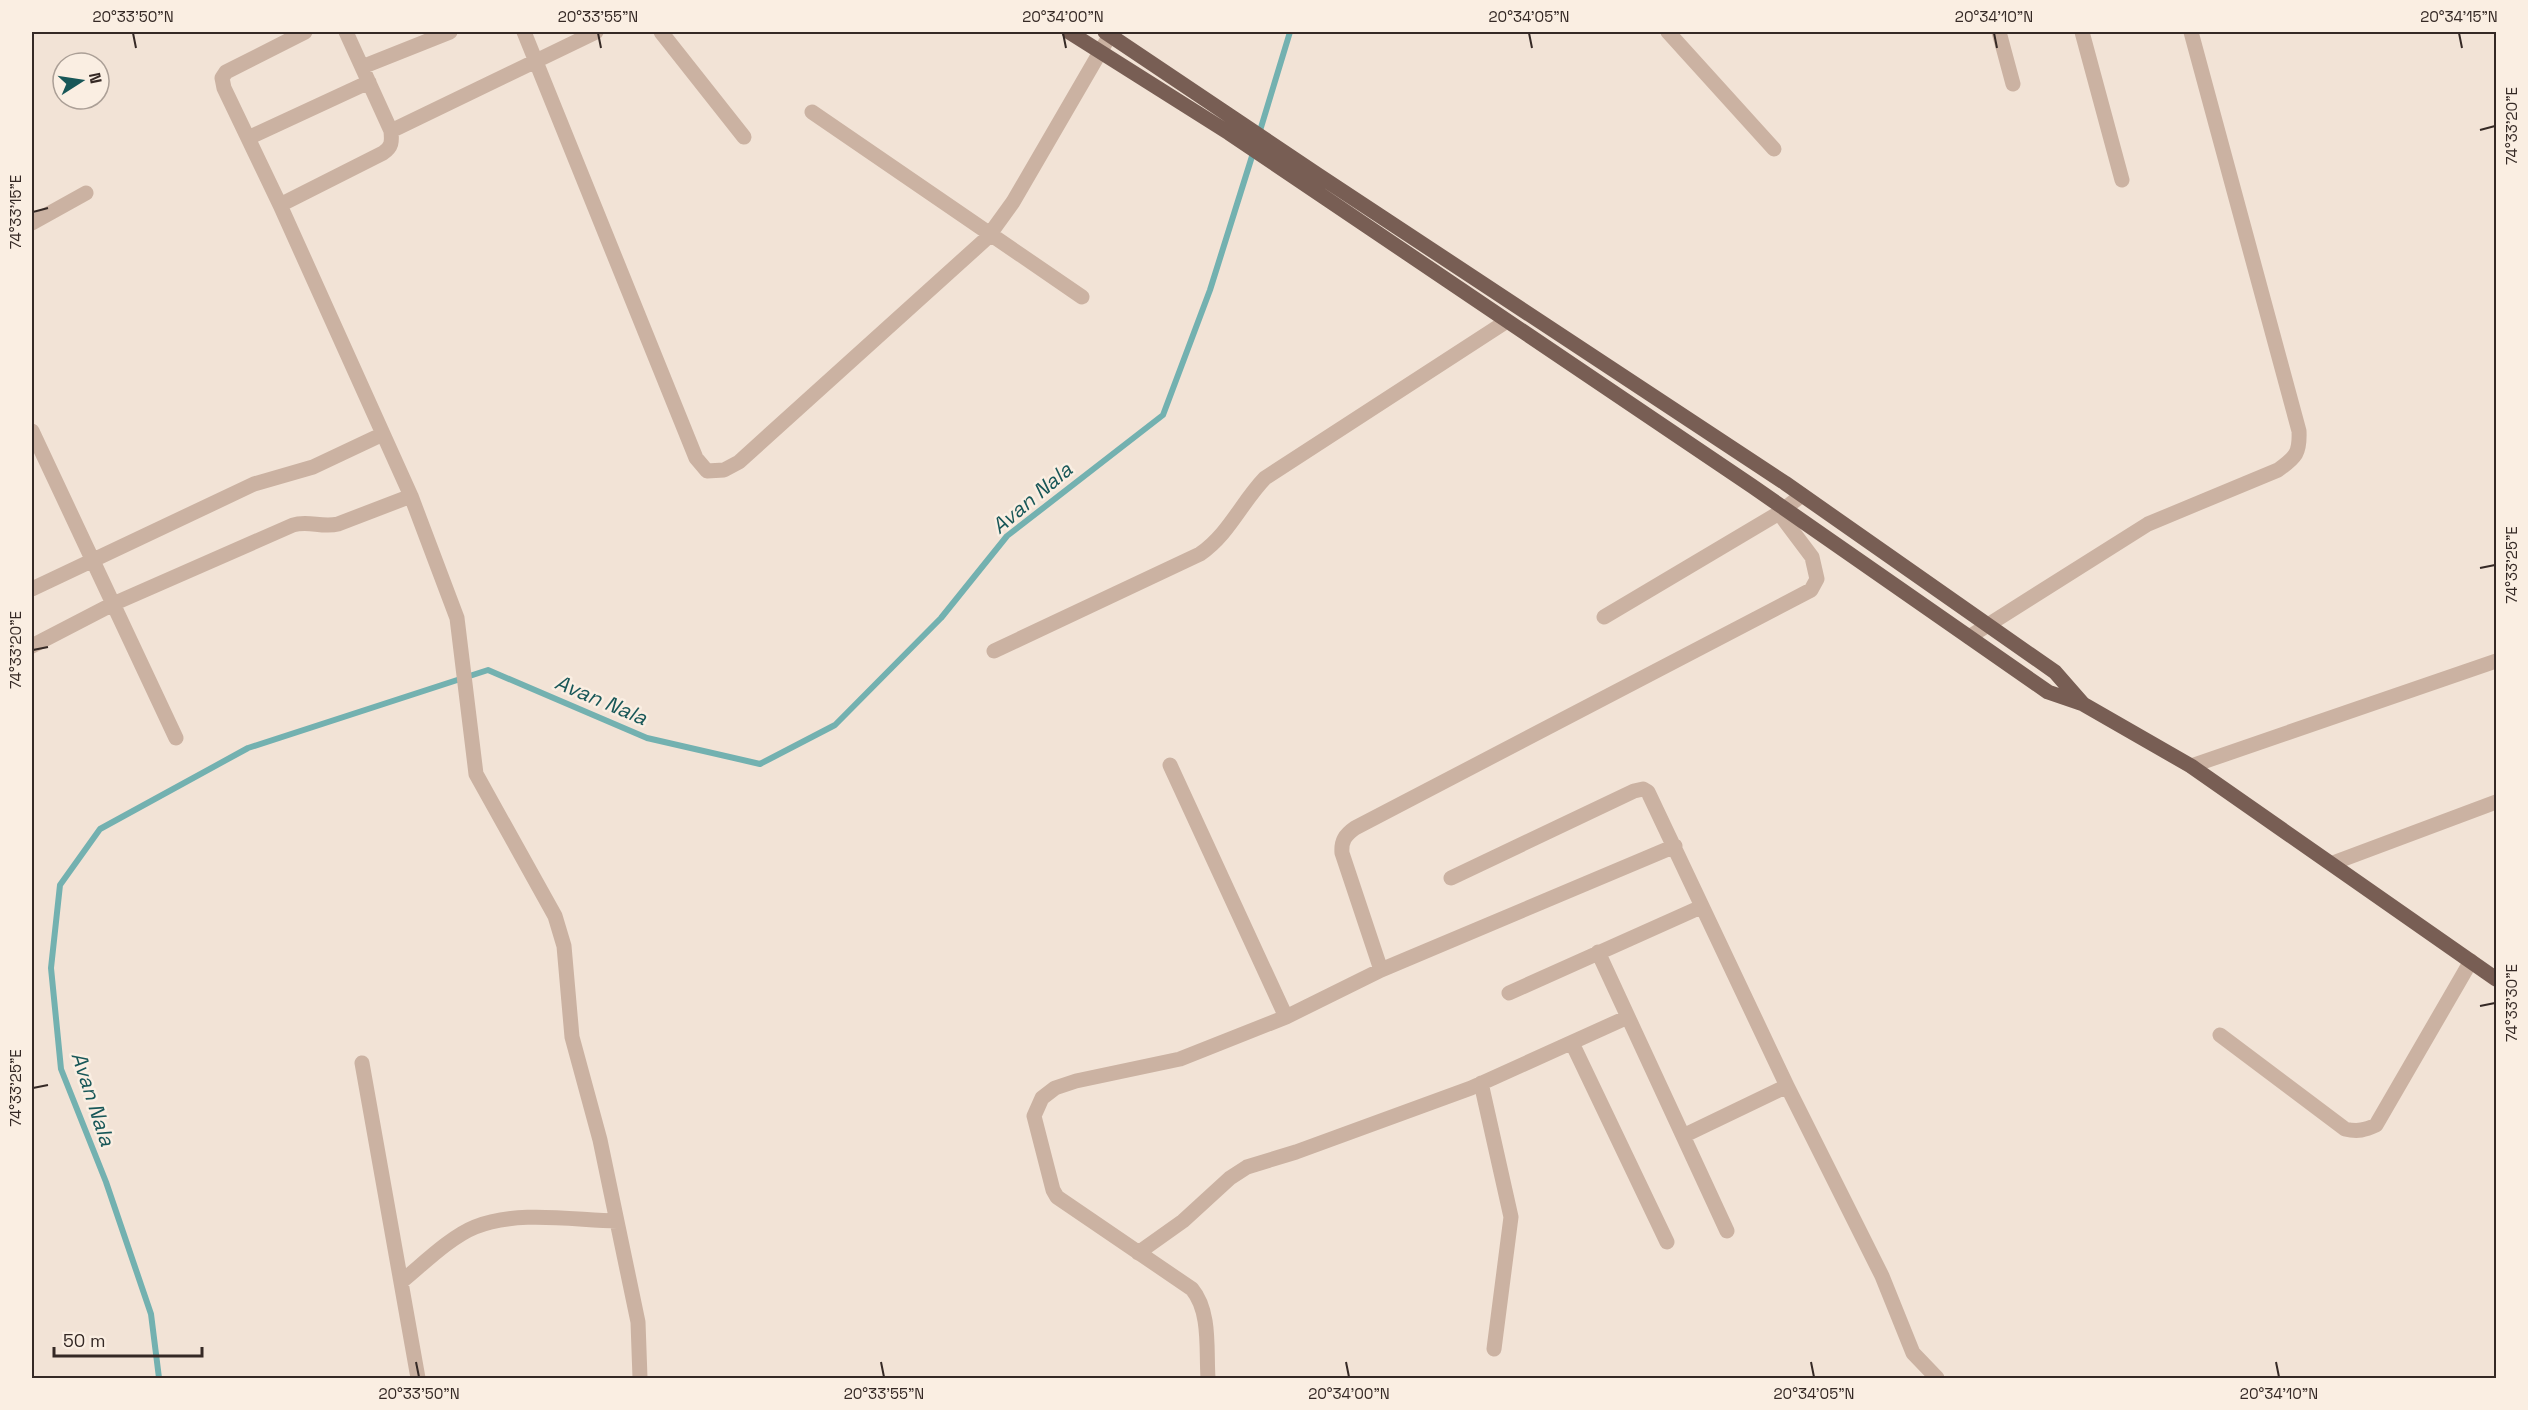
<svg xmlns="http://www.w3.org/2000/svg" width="2528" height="1410" viewBox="0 0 2528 1410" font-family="'Space Grotesk',sans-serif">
<rect width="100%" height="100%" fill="#f2e3d6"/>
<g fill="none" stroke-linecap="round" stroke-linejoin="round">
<!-- stream -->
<path stroke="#73b1b0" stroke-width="6" d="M1259 134 1290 32
M159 1378 151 1314 106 1182 61 1069 51 968 60 885 100 829 248 748 488 670 647 738 760 764 835 725 941 618 1007 536 1163 415 1210 290 1254 150"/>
<!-- minor -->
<path stroke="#cbb2a2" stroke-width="15" d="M305 32 226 72 222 78 224 88 280 205 411 496 457 618 476 774 555 916 564 946 572 1037 600 1140 638 1322 640 1378
M524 32 696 458 707 471 724 470 739 462 987 238 1013 202 1110 35
M661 32 744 137
M1668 32 1774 149
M1999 32 2013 84
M2082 32 2122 180
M362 67 450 32
M812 112 1082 297
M391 131 596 32
M248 138 369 82
M280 205 383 153C392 147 392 142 391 131L346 32
M32 223 86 193
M32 431 176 738
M32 589 254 484 313 467 383 434
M1604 617 1779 513 1802 495
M1969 637 2148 524 2278 470C2296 457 2300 453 2299 431L2191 32
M32 646 113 604 293 525C308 520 322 528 338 524L411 496
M994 651 1200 554C1229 534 1241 503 1265 478L1507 321
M1170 765 1286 1017
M2191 766 2496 661
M2333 863 2496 802
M1451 878 1634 791 1643 789 1648 792 1787 1086 1882 1276 1913 1353 1937 1378
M1598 952 1727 1231
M1381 970 1342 853C1341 841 1345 835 1355 828L1811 590 1817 579 1812 557 1779 513
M1509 993 1701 907
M2220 1035 2345 1129C2358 1132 2365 1130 2376 1125L2471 961
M1572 1043 1667 1242
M362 1063 418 1378
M1481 1083 1511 1217 1494 1349
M1683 1136 1787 1086
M1138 1253 1183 1221 1230 1178 1247 1167 1296 1152 1471 1088 1628 1017
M401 1282C422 1265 450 1237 475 1227 518 1210 572 1220 617 1221
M1208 1378C1206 1350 1211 1312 1192 1289L1057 1197 1053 1190 1034 1116 1042 1098 1055 1088 1076 1081 1180 1059 1286 1017 1381 970 1675 846"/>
<!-- major -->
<path stroke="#785e54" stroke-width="15" d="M1069 32 1229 133 1752 486 2048 692 2083 704 2191 766 2496 979
M1105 32 1318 175 1785 483 2055 672 2083 704"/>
</g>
<!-- ticks -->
<path fill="none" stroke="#352925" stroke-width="2" d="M133 33 136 48M598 33 601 48M1063 33 1066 48M1529 33 1532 48M1994 33 1997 48M2459 33 2462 48M2480 130 2495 126M33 212 48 208M2480 568 2495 565M33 650 48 647M2480 1006 2495 1003M33 1088 48 1085M416 1362 419 1377M881 1362 884 1377M1346 1362 1349 1377M1811 1362 1814 1377M2276 1362 2279 1377"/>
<g text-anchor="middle" stroke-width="5" stroke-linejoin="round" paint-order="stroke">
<!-- water labels -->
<g font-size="21" font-style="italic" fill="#185758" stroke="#faeee2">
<text transform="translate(1032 498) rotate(-40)" y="7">Avan Nala</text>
<text transform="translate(601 700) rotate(23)" y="7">Avan Nala</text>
<text transform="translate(93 1099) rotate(72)" y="7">Avan Nala</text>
</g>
</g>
<!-- border -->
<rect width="2528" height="1410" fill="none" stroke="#faeee2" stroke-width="66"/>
<!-- north arrow -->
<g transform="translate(81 81) rotate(78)"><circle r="28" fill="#faeee2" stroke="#ab9f96" stroke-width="1.5"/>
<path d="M0-4.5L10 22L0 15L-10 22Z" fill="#185758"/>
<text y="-9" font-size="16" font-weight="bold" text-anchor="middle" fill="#352925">N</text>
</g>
<!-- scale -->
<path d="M54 1347v9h148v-9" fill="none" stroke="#352925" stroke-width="3"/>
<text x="63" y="1347" font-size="18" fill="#352925" stroke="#faeee2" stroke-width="4.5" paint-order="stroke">50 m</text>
<rect x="33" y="33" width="2462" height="1344" fill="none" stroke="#352925" stroke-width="2"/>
<g font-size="15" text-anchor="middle" fill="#352925">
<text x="133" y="22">20°33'50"N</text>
<text x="598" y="22">20°33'55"N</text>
<text x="1063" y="22">20°34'00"N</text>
<text x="1529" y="22">20°34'05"N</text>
<text x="1994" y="22">20°34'10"N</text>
<text x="2459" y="22">20°34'15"N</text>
<text transform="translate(2512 126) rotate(-90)" y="5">74°33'20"E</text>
<text transform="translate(16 212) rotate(-90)" y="5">74°33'15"E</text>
<text transform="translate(2512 565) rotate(-90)" y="5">74°33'25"E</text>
<text transform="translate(16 650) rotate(-90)" y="5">74°33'20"E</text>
<text transform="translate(2512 1003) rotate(-90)" y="5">74°33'30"E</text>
<text transform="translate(16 1088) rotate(-90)" y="5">74°33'25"E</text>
<text x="419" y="1399">20°33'50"N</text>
<text x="884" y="1399">20°33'55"N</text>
<text x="1349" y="1399">20°34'00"N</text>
<text x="1814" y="1399">20°34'05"N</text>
<text x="2279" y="1399">20°34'10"N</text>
</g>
</svg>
